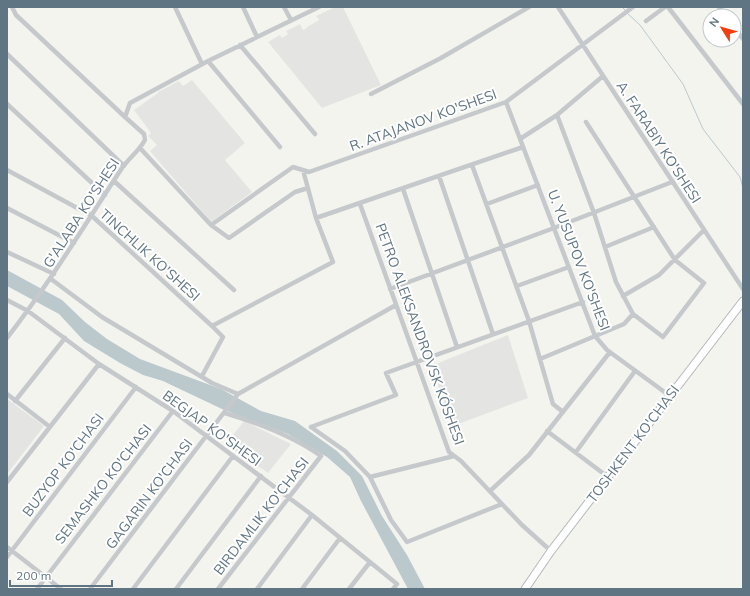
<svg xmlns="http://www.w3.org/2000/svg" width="750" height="596" viewBox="0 0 750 596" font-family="Mulish,sans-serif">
<rect width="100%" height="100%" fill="#f4f4ef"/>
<!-- built -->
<path fill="#e4e5e3" d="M335 7H343L381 85 322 108 268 42 280 35 282 38 288 34 286 31 300 24 303 30 307 28V27L319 20 316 16Z
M192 80 245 143 225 160 252 192 211 222 150 151 157 145 148 136 151 133 134 110 158 93V92L179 81 183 86Z
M508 335 528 398 453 426 431 366Z
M7 399 44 426 8 473 7 472Z
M244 421 291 444 268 473 226 444Z"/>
<!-- water -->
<path fill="#bbc9cd" d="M7 270 62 300 85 322 107 339 140 359 221 389 261 411 295 421 337 451 362 476 382 516 407 555 425 589H408L361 501 350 477 327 457 288 434 222 409 163 381 143 375 120 363 84 341 59 314 7 286Z"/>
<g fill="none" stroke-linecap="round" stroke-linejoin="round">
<!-- stream -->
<path stroke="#bbc9cd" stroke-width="1" d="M622 7 625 10
M627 13 640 25 683 84 703 129 740 177 743 188"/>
<defs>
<path id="highway" d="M525 589 551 551 743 301"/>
</defs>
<!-- highway casing -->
<use href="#highway" stroke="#b5b9bc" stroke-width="9"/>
<!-- minor -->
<path stroke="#c6c9cc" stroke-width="4.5" d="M12 7 16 15 125 117
M175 7 202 64
M243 7 257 37
M284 7 291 20
M558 7 743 289
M668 7 743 104
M719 7 726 16
M646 21 665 7
M734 27 743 39
M240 45 315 134
M7 54 124 166
M208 61 280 147
M371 94 441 58 529 7
M506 102 595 336 607 350 670 396
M7 104 105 195
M557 115 594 213 616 282 633 314 663 337 704 283 675 260 586 122
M520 139 557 115 603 76
M140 148 211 225 229 238 295 192 308 188
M472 165 529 321 553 404 563 412
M7 170 92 216 212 326
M439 176 493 334
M114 181 234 290
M403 189 457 347
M360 204 449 452 461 461 522 525 551 551
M487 204 538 185
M7 208 74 243
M316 218 523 147
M211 225 293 167 309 172 506 102 633 7
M605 247 654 227
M7 252 54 274
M51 279 102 317 212 383 238 394
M517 286 569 267
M390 289 554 228 672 182
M623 296 659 275 704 230
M7 300 28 311 99 364 173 411 312 515 397 584 393 589
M7 338C49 284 84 226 122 168 129 158 139 151 145 140L144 134 125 117 130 103 208 61 319 7
M540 359 624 324 633 314
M202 376 223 337 212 326 333 262 316 218 303 170
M7 394 50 427
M15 401 65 338
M311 427 396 395 386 373 583 302
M311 427 345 451 370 477 391 520 407 542 502 504
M547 431 608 477
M576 452 635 371
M370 477 454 456
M7 482 99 364
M490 491 529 455 610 352
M7 547 61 589
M7 557 136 387
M37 589 173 411
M90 589 238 394 396 305
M133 589 233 456
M176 589 261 476
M218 589 321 456C293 436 258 423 225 413
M257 589 312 515
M302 589 340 538
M349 589 370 562"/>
<!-- highway -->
<use href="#highway" stroke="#fff" stroke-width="7"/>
</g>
<g text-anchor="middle" stroke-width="4" stroke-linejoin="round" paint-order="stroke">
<!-- street labels -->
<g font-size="14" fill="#607583" stroke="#fff">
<text transform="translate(423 120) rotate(-20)" y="5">R. ATAJANOV KO'SHESI</text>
<text transform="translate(659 142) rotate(57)" y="5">A. FARABIY KO'SHESI</text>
<text transform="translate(81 213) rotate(-57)" y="5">G'ALABA KO'SHESI</text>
<text transform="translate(150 255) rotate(42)" y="5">TINCHLIK KO'SHESI</text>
<text transform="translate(579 260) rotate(69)" y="5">U. YUSUPOV KO'SHESI</text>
<text transform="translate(420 334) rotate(70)" y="5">PETRO ALEKSANDROVSK KÓSHESI</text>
<text transform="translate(212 428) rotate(36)" y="5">BEGJAP KO'SHESI</text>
<text transform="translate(633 444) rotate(-53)" y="5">TOSHKENT KO'CHASI</text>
<text transform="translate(63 465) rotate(-53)" y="5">BUZYOP KO'CHASI</text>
<text transform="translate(103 484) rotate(-52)" y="5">SEMASHKO KO'CHASI</text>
<text transform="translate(149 494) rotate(-53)" y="5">GAGARIN KO'CHASI</text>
<text transform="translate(261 516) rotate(-52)" y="5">BIRDAMLIK KO'CHASI</text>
</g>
</g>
<!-- border -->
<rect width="750" height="596" fill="none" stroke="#607583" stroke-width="16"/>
<!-- north arrow -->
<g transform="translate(722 28) rotate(307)"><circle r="19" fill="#ffffff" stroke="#bfc8cd"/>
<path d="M0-3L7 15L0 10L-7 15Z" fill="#f23e11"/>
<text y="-6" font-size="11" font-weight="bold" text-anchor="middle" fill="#607583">N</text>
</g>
<!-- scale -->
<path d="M10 580v6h102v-6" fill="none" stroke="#607583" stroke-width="2"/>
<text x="16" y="580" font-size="12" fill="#607583" stroke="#ffffff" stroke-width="3" paint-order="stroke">200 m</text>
</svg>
